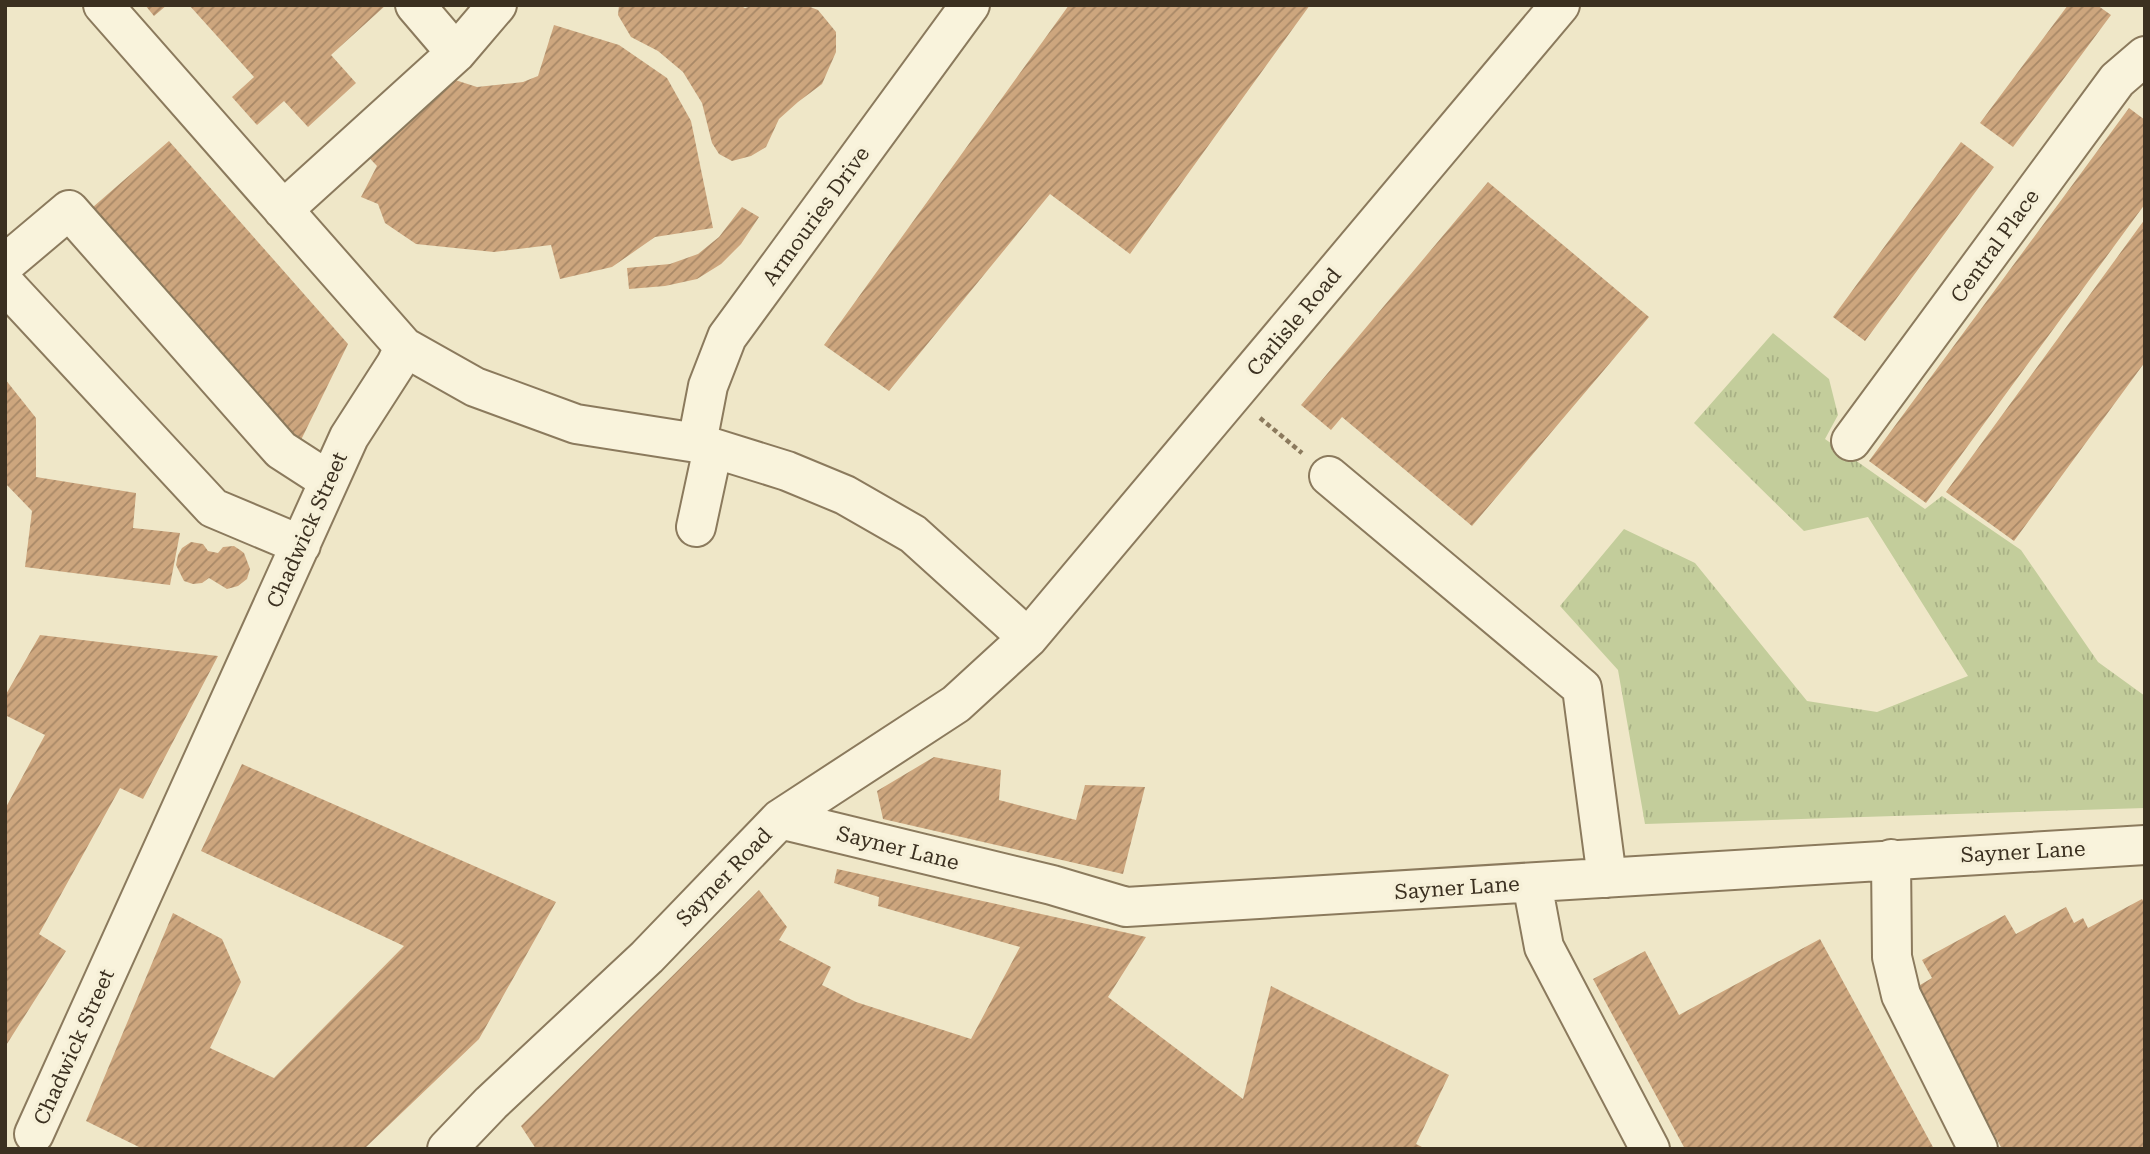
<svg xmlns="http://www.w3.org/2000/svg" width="2150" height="1154" viewBox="0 0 2150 1154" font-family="'Roboto Serif',serif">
<defs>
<pattern id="grass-tufts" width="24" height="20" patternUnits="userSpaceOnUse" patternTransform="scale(1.75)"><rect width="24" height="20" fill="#c3cd9b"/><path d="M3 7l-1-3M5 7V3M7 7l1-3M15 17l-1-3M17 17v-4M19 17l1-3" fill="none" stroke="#a8b085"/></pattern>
<pattern id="building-hatch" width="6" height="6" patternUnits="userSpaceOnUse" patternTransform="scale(1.75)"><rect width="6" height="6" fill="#cda67e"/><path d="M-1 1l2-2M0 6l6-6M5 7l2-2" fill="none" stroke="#a88867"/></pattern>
</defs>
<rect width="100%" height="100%" fill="#efe7c8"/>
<!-- grass -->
<path fill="url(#grass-tufts)" d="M1773 333 1829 379 1838 415 1825 439 1925 509 1942 496 2021 550 2098 662 2145 696V808L1645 824 1618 670 1560 606 1624 529 1695 563 1807 701 1877 712 1968 676 1868 517 1804 531 1694 423Z"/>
<!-- building -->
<path fill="url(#building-hatch)" d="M145 5H167L154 16Z
M189 5H386L331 55 356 83 308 127 284 101 257 125 232 97 254 77Z
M619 5H739L745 8 755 5H805L818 10 836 32V52L822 84 798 102 779 119 766 147 751 156 732 161 719 154 712 143 702 103 683 72 658 51 631 37 618 15Z
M1069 5H1310L1130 254 1050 194 889 391 824 345Z
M2068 5H2097L2111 15 2013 147 1980 123Z
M554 25 619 45 667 78 691 121 713 228 655 237 612 267 560 279 551 245 494 252 416 244 385 223 378 204 361 197 377 166 358 146 452 79 477 87 523 82 538 76Z
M2129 108 2145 120V204L1926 503 1869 461Z
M169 141 348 344 300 442 93 207Z
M1961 142 1994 167 1865 341 1833 317Z
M1488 182 1649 317 1472 526 1342 417 1331 430 1301 405Z
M742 207 759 217 741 244 721 264 697 279 665 286 629 289 627 268 670 264 698 254 719 237Z
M2145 219V362L2014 541 1946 492Z
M5 379 36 418V477L136 493 133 528 180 533 170 585 25 567 32 511 5 483Z
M191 542 203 544 208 551 218 553 223 547 234 546 240 550 244 553 250 569 247 579 238 586 227 589 209 578 202 583 193 584 184 581 176 565 178 555 182 548Z
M40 635 218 656 143 799 120 788 39 934 66 951 5 1047V809L45 735 5 715V696Z
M934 757 1001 770 999 800 1076 820 1085 785 1145 787 1123 874 883 819 877 791Z
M242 764 556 902 479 1039 364 1149H143L86 1121 173 913 222 939 241 982 210 1048 274 1078 404 946 201 851Z
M837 869 1146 937 1108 997 1243 1099 1271 986 1449 1075 1416 1144 1426 1149H536L521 1126 759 890 787 927 779 940 831 967 822 985 856 1002 971 1039 1020 947 878 906 879 897 834 883Z
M2142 899 2145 904V1149H2002L1915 988 1932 978 1922 960 2005 915 2016 934 2066 907 2074 923 2083 918 2088 928Z
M1820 939 1934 1149H1685L1593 979 1645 951 1679 1015Z"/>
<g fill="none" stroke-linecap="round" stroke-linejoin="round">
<defs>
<path id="minor" d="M103 5 404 347 475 387 576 424 697 443 787 471 845 495 913 534 1028 638
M415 5 456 53
M283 210 456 53 497 5
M5 264 69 210 281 450 329 481
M5 284 213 508 301 545
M1851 441 2117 80 2145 56
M697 443 708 386 727 337 970 5
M1329 476 1582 688 1607 878
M696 527 713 448
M780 819 1052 885 1126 907 2145 845
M1891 859 1892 957 1901 995 1978 1149
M1532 883 1544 947 1650 1149
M34 1134 349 437 396 364 404 347
M447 1149 491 1103 647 957 780 819 956 704 1028 638 1560 5"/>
</defs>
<!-- minor casing -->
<use href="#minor" stroke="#8b7a5d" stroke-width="42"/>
<!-- path -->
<path stroke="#8b7a5d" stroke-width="4.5" stroke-dasharray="5 3.5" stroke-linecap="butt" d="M1260 418 1302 453"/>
<!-- minor -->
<use href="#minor" stroke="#f9f3dc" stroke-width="38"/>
</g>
<g text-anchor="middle" stroke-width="7" stroke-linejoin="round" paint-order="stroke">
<!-- street labels -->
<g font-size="21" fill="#3b3020" stroke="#f6f0d8">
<text transform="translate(816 216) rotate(-54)" y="7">Armouries Drive</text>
<text transform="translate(1995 246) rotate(-54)" y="7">Central Place</text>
<text transform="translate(1294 322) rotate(-50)" y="7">Carlisle Road</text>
<text transform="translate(307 530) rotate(-66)" y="7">Chadwick Street</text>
<text transform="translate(898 848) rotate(14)" y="7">Sayner Lane</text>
<text transform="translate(2023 852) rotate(-3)" y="7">Sayner Lane</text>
<text transform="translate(724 877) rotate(-46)" y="7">Sayner Road</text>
<text transform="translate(1457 888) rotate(-4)" y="7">Sayner Lane</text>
<text transform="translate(74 1047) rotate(-66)" y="7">Chadwick Street</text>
</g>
</g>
<!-- border -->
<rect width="2150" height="1154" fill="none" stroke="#3b3020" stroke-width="14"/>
</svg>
